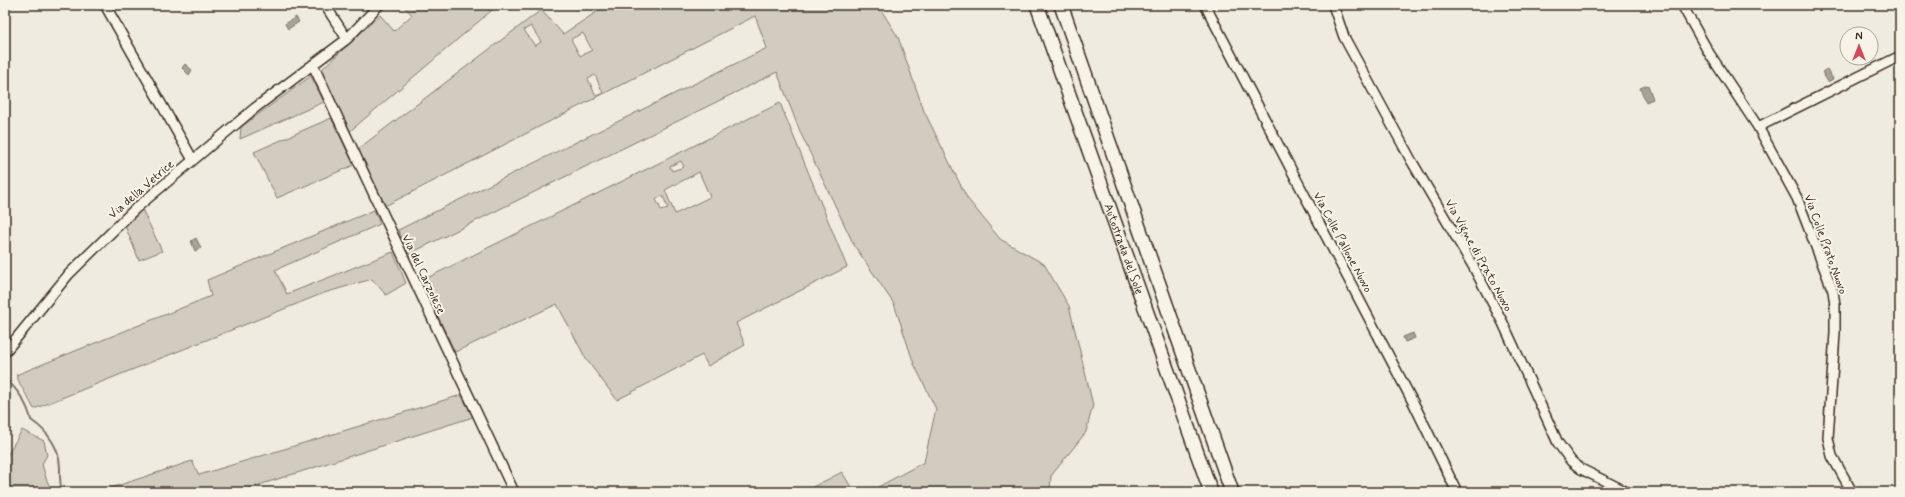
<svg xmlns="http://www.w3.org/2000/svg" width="1905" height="497" viewBox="0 0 1905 497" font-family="Mynerve,sans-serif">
<rect width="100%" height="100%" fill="#efebe0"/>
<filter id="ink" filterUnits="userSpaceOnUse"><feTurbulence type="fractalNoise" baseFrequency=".025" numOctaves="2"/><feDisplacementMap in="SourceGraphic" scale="8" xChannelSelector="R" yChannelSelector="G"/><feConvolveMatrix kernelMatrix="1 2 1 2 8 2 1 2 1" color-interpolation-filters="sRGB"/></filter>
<g filter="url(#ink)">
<!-- green -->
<path fill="#d1cbc0" stroke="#867a6f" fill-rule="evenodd" d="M403 5H498L349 132 322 69 380 15 394 31 412 15Z
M607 5H878L898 37 924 111 967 198 1000 239 1044 264 1069 306 1093 405 1086 432 1051 476 1050 492H882L878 487 924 462 936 409 914 364 894 304 854 245 800 132 777 72 409 254 398 230 767 48 755 16 385 206 358 149 541 10 563 34ZM531 26 541 42 535 46 524 30ZM583 33 592 50 580 56 571 39ZM595 75 603 93 596 96 588 79Z
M311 76 324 102 240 139 241 127Z
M780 103 847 267 736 323 745 345 708 366 702 355 617 400 586 359 557 304 455 352 421 281ZM681 161 684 167 672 171 670 166ZM699 172 710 197 675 214 665 190ZM663 196 668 208 661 210 656 199Z
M331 118 354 165 277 198 254 152Z
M142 209 162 251 139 260 125 226Z
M374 210 380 224 275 270 287 294 393 252 406 283 386 295 372 279 324 293 34 409C28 397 21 388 16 375L211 296 207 280Z
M461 395 473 417 237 492H99L192 461 199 475Z
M22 430 44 441 47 455 42 464 46 478 52 492H5V459Z
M842 472 854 492H803Z"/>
<!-- water -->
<path fill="#aaa296" stroke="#7e7266" d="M296 17 299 22 288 29 285 24Z
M185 64 192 70 189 75 182 68Z
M1827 69 1833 79 1828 82 1822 72Z
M1648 85 1653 99 1646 102 1640 88Z
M196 238 201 248 195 251 191 241Z
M1413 333 1415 338 1405 342 1403 337Z"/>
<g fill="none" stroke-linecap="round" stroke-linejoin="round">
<!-- stream -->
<path stroke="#7e7266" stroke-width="2" d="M5 379C17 388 28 405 31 420 47 431 59 447 60 467 60 475 59 485 63 492"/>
<defs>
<path id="minor" d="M105 5 193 160
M325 5 347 39
M1205 5 1415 406 1457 492
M1333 5 1344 37 1411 160 1473 266 1503 323 1558 443 1571 461 1581 469 1627 492
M1682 5 1709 53 1758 127 1797 198 1833 291 1835 305V333L1828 438 1832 456 1852 492
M313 65 514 492
M1758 127 1900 56
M5 352 69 274 135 209 255 108 347 39 379 5"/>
<g id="highway">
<path id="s1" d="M1037 5 1211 492"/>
<path d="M1061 5 1232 492"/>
</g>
</defs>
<!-- minor casing -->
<use href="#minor" stroke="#3b2a1e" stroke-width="12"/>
<!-- highway casing -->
<use href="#highway" stroke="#3b2a1e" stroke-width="16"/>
<!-- minor -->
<use href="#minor" stroke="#f7f3e8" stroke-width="9"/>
<!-- highway -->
<use href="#highway" stroke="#f7f3e8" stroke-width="13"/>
</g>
</g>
<g text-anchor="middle" stroke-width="4" stroke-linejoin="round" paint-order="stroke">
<!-- street labels -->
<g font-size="12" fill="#3b2a1e" stroke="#f7f3e8">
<text transform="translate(141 189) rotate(-41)" y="4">Via della Vetrice</text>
<text transform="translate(1343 242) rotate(62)" y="4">Via Colle Pallone Nuovo</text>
<text transform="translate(1826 244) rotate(70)" y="4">Via Colle Prato Nuovo</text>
<text dy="4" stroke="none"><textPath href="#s1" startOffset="259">Autostrada del Sole</textPath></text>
<text transform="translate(1479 255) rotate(61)" y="4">Via Vigne di Prato Nuovo</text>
<text transform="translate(424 274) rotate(65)" y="4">Via del Carzolese</text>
</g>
</g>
<!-- margin -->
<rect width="1905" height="497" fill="none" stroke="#f7f3e8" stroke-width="20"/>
<rect x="10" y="10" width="1885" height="477" fill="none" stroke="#3b2a1e" stroke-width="1.5" filter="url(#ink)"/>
<!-- north arrow -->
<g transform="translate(1859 46)"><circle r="19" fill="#f7f3e8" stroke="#aca397"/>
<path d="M0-3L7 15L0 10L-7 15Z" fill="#d1495b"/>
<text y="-6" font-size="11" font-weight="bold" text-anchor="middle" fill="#3b2a1e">N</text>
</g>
</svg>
